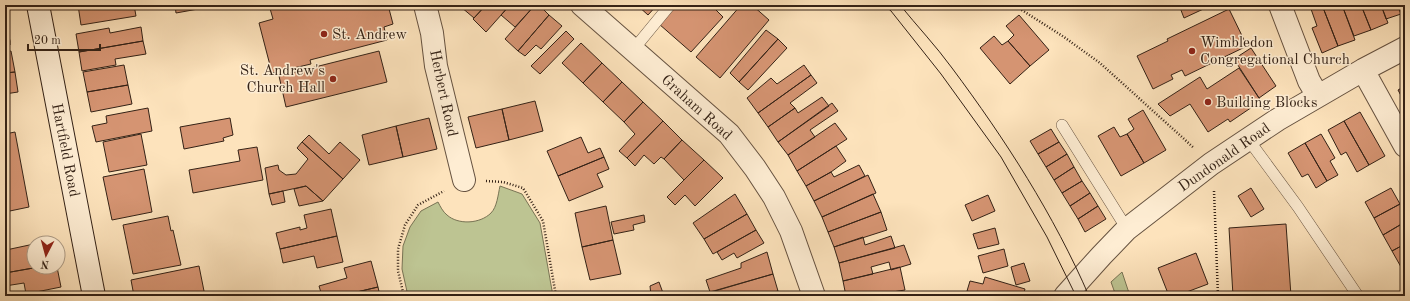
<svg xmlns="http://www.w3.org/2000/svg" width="1410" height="301" viewBox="0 0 1410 301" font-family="'Old Standard TT',serif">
<rect width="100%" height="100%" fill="#fde3bc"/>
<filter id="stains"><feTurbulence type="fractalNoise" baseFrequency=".005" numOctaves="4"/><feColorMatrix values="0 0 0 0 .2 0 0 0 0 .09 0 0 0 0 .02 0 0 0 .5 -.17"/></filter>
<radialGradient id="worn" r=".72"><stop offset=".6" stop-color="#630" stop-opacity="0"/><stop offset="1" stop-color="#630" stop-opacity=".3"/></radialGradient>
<!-- green -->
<path fill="#bdc492" stroke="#787354" d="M500 186 522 194 540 223 553 296H408L402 269 403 246 410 227 421 211 438 202C440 206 443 212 447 215 458 225 480 224 491 213 497 207 498 195 500 186Z
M1122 272 1130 296H1116L1111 282Z"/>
<!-- building -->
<path fill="#d59472" stroke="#342216" d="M78 5H134L136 16 81 25Z
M175 5H220L176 13Z
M269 5H388L393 24 384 27 387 40 310 60 311 64 272 73 259 23 273 19Z
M463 5H486L474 18 461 7Z
M486 5H510L486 32 473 19Z
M510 5H535L515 27 501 15Z
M535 5H539L549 15 518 51 505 39Z
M637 5H657L648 15Z
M676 5H716L714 8 723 17 691 52 659 24Z
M741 5H752L769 20 720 78 696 57Z
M1179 5H1212L1184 18Z
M1320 5H1322L1338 46 1322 53 1312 28 1317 26 1311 9Z
M1322 5H1342L1355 40 1338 46Z
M1342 5H1361L1371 30 1354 36Z
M1361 5H1381L1388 23 1371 30Z
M1381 5H1398L1401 14 1386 19Z
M1398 5H1405V12L1401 14Z
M1229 9 1247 46 1185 76 1182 70 1171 75 1173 79 1153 89 1137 56 1168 41 1167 39Z
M549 15 562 26 541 49 536 45 525 56 518 51Z
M1019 15 1049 50 1030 66 1008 41 1014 35 1006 26Z
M5 19 10 41V45L5 46Z
M141 27 143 41 79 52 76 34 109 28 110 33Z
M766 30 778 39 739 82 730 73Z
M566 31 574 39 540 74 531 66Z
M994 36 1002 45 1008 41 1030 66 1010 84 980 48Z
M778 39 787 48 748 90 739 82Z
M143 41 146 54 115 59 116 65 82 71 79 52Z
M581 43 602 63 583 83 562 63Z
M1251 48 1276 86 1259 98 1234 59Z
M11 51 15 72 5 73V52Z
M379 51 387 82 286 107 279 76Z
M602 63 622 82 603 102 583 83Z
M124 65 128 85 87 92 83 72Z
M804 65 811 75 758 113 747 98 771 78 777 84Z
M1239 68 1261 101 1230 122 1228 119 1208 132 1190 104 1170 116 1158 104 1200 77 1207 89Z
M15 72 18 92 5 94V73Z
M811 75 817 83 790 103 795 108 768 127 758 113Z
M622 82 643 102 624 122 603 102Z
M128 85 132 104 91 112 87 92Z
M1405 86V103L1398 90Z
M822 97 829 106 778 142 768 127 795 108 798 113Z
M535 101 543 131 509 140 502 109Z
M643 102 663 121 627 158 619 151 635 134 624 122Z
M832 103 838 111 810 130 815 137 788 155 778 142Z
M148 108 152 131 96 142 92 126 107 123 106 116Z
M502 109 509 140 476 148 468 117Z
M1143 110 1166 150 1144 163 1127 134 1134 129 1128 119Z
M1360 112 1385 156 1369 165 1344 121Z
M230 118 233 135 223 138 224 141 184 149 180 127Z
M429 118 437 149 403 157 396 126Z
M663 121 682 140 664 159 661 157 654 164 644 155 635 166 627 158Z
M1344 121 1369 165 1357 172 1346 152 1341 155 1328 130Z
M835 123 847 139 797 171 788 155Z
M396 126 403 157 369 165 362 135Z
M1114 127 1120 137 1127 134 1144 163 1121 176 1098 136Z
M1051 129 1059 142 1038 154 1030 141Z
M15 132 29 207 5 212V134Z
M141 134 147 165 109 172 103 142Z
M1321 134 1335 158 1330 161 1338 175 1327 181 1305 143Z
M309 135 329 154 340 142 360 160 343 179 302 142Z
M581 137 588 153 600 148 604 157 558 176 547 151Z
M682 140 704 160 684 180 664 159Z
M302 142 343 179 323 201 306 186 269 194 265 168 278 165 279 170 286 175 296 174 308 159 297 148Z
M1059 142 1067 154 1046 167 1038 154Z
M1305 143 1327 181 1316 188 1308 174 1302 177 1288 153Z
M836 146 846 161 831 172 806 186 797 171Z
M257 147 263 180 193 193 189 170 240 161 238 150Z
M1067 154 1074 167 1054 180 1046 167Z
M604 157 609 169 597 174 603 187 569 201 558 176Z
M704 160 723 178 695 206 685 195 675 205 667 197Z
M859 165 865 176 814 201 806 186 831 172 834 177Z
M1074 167 1082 181 1062 193 1054 180Z
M144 169 152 212 112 220 103 177Z
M868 175 876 193 822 217 814 201Z
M1082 181 1090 193 1070 206 1062 193Z
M306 186 323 201 299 206 294 189Z
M1251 188 1264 209 1251 217 1238 196Z
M1391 188 1400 204 1374 218 1365 202Z
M283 191 285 202 272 205 269 194Z
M1090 193 1098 206 1078 219 1070 206Z
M735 194 747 214 704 239 693 223Z
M873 194 881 212 828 232 822 217Z
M988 195 995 211 972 221 965 205Z
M1400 204 1405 213V222L1383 235 1374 218Z
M606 206 613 240 582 247 575 213Z
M1098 206 1106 219 1085 232 1078 219Z
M331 209 337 236 280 249 276 233 300 227V230L307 228 304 215Z
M881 212 887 230 834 247 828 232Z
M747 214 756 230 713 254 704 239Z
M644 215 645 222 633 225 634 230 614 234 611 222Z
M168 216 171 231 173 230 181 265 133 274 123 225Z
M1405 222V244L1392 251 1383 235Z
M1286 224 1291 296H1233L1229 228Z
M995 228 999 244 978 249 973 234Z
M756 230 764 243 737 258 734 253 722 260 717 252Z
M337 236 343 262 317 268 314 256 283 263 280 249Z
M891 236 895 248 839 263 834 247 863 237 865 245Z
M613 240 621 274 590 280 582 247Z
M34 244V267H39L5 273V262L8 261 6 250Z
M1405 244V265L1401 267 1392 251Z
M904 245 911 264 891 270 889 262 871 267 873 274 843 281 839 263Z
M1004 249 1008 266 983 273 978 256Z
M767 252 773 274 710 292 706 280 741 268V263Z
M1196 253 1208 284 1176 296H1169L1158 268Z
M371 261 378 287 340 296H322L319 286 347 278 344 268Z
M1024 263 1030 281 1016 285 1011 267Z
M199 266 205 296H134L131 280Z
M39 267H57L61 287 26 294 24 283 5 286V273Z
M900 267 905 290 867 296H846L843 281Z
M773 274 778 291 761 296H716L715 291Z
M985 277 1025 289 1023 296H986L967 291 970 281 983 284Z
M659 282 663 293 657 296H651L650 286Z
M378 287 380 296H340Z
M778 291 779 296H761Z
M589 293 620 294V296H588Z"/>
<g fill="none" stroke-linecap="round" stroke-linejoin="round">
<defs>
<path id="service" d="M633 50 670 5
M1062 125 1127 229
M1248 139 1298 207 1358 296"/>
<path id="minor" d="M425 5 432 33 436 66 464 180
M582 5 729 134 755 168 774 197 791 231 814 296
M1280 5 1309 81 1318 96
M1363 70 1405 146
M1065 296 1102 255 1127 229 1211 164 1277 120 1363 70 1405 48"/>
<path id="secondary" d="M38 5 94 296"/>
</defs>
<!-- service casing -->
<use href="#service" stroke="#665240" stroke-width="12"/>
<!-- minor casing -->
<use href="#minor" stroke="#665240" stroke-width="24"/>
<!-- secondary casing -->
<use href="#secondary" stroke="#342216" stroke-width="24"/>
<!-- path -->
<path stroke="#342216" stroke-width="2.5" stroke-dasharray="1 2" stroke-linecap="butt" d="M1014 5 1064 37 1100 63 1194 148
M486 181 503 182 523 188 543 221 556 296
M1214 191 1218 296
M404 296 398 271V249L405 225 418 205 444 191"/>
<!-- service -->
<use href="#service" stroke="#feedd3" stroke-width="11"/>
<!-- minor -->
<use href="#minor" stroke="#feedd3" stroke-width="22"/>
<!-- secondary -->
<use href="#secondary" stroke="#feedd3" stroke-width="22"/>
<!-- tram -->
<path stroke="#342216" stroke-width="1" d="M884 5 891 11 941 74 1001 157 1047 237 1076 296
M900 5C917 26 936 46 952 68 1005 139 1054 215 1089 296"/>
</g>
<!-- markers -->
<g fill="#8f2418" stroke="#feedd3" stroke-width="1.5">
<circle cx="324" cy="34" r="4"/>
<circle cx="1192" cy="51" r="4"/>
<circle cx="333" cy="79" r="4"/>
<circle cx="1208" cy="102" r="4"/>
</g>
<g text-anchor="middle" stroke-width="3" stroke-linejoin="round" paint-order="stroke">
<!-- poi labels -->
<g font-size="15" fill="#342216" stroke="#feedd3" text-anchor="start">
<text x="332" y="39">St. Andrew</text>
<text x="1200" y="47">Wimbledon<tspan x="1200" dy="17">Congregational Church</tspan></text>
<text x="325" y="75" text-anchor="end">St. Andrew's<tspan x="325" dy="17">Church Hall</tspan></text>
<text x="1216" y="107">Building Blocks</text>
</g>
<!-- street labels -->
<g font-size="15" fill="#342216" stroke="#feedd3">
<text transform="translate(444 93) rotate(78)" y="5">Herbert Road</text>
<text transform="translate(697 107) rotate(42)" y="5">Graham Road</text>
<text transform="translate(66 150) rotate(79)" y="5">Hartfield Road</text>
<text transform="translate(1224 157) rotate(-35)" y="5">Dundonald Road</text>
</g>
</g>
<!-- margin -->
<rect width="1410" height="301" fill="none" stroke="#fde3bc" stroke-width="20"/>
<rect x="6" y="6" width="1398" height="289" fill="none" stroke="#342216" stroke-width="2"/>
<rect x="10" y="10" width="1390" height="281" fill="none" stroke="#342216"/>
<!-- north arrow -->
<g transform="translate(46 255) rotate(186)"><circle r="19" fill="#feedd3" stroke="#ad9c87"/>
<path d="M0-3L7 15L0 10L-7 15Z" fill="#8f2418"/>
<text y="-6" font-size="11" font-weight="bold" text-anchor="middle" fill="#342216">N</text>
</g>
<!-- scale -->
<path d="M28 44v6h72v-6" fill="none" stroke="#342216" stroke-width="2"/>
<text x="34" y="44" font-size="12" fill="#342216" stroke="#feedd3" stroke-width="3" paint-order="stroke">20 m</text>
<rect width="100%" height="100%" filter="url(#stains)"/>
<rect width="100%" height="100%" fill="url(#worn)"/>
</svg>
